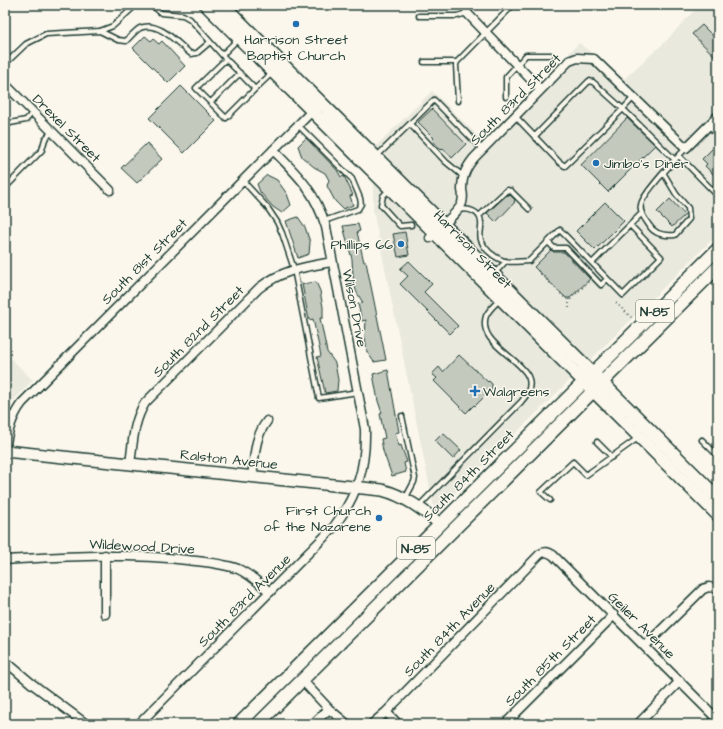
<svg xmlns="http://www.w3.org/2000/svg" width="723" height="729" viewBox="0 0 723 729" font-family="'Architects Daughter',sans-serif">
<rect width="100%" height="100%" fill="#fbf7ec"/>
<filter id="ink" filterUnits="userSpaceOnUse"><feTurbulence type="fractalNoise" baseFrequency=".025" numOctaves="2"/><feDisplacementMap in="SourceGraphic" scale="8" xChannelSelector="R" yChannelSelector="G"/><feConvolveMatrix kernelMatrix="1 2 1 2 8 2 1 2 1" color-interpolation-filters="sRGB"/></filter>
<g filter="url(#ink)">
<!-- built -->
<path fill="#eae9de" d="M699 5H718V234L435 513 373 210V149L432 91 484 142 579 43 624 79 665 42Z
M5 353 33 380 11 403 5 418Z"/>
<!-- building -->
<path fill="#c4c9be" stroke="#1f3d34" d="M702 25 718 41V59L692 34Z
M145 36 151 41 153 39 159 44 162 41 185 66 168 83 133 48Z
M181 86 216 121 184 153 149 118Z
M432 109 466 144 452 158 443 148 441 150 432 140 434 138 418 122Z
M627 118 655 145 608 192 581 165Z
M306 138 337 170 341 177 344 176 353 195 350 196 353 205 343 209 335 201 327 186 329 180 325 173 314 167 302 157 298 146Z
M147 143 162 159 137 183 121 168Z
M715 146 718 150V179L705 166 707 164 702 159Z
M267 175 277 180 287 194 291 205 282 213 273 207 260 192 257 184Z
M509 194 515 200 514 202H515L496 222 487 213 507 195 508 196Z
M670 199 685 215 672 227 657 212Z
M605 202 624 221 595 250 576 231Z
M298 217 305 227 310 242 309 254 298 258 286 221Z
M358 224 360 231 357 232 364 262H366L386 360 374 362 367 352 365 337 366 320 362 321 358 304 363 303 356 291 353 276 352 259 343 226Z
M405 232 409 255 398 257 393 234Z
M551 250 554 252H564L590 279 570 298H566L534 267Z
M409 261 432 284 424 292 458 326 450 334 400 284 408 276 400 269Z
M316 282 320 291 323 307V318H320L327 352 335 363 338 380 337 391 325 393 317 357 321 356 313 319 309 320 302 284Z
M459 355 488 382 489 381 492 384V390L490 393 489 392 475 406 474 405 466 413 434 381 437 378 432 374 439 367 443 372Z
M388 370 399 432 395 433 399 446 401 445 407 462 404 463 406 472 392 476 383 451 381 439 385 438 380 414 382 413 378 401 373 374Z
M443 433 461 450 453 459 435 441Z"/>
<g fill="none" stroke-linecap="round" stroke-linejoin="round">
<defs>
<path id="lane" d="M152 5 161 13 183 15 190 19 222 55 255 89 272 73
M513 5 515 6H546
M419 16H457L467 13V5
M100 31 118 40 126 41C130 37 135 31 140 28 159 20 178 44 191 54L197 53 210 42
M222 55 239 38
M226 59 196 88 226 118 255 89
M424 62H457
M5 64 26 44 46 34 100 31 113 26 136 5
M506 97V77L526 55H551
M634 97 623 109 675 160
M458 101 456 65 457 62 513 5
M211 102 240 73
M515 116 559 162 565 166 623 109 593 82 589 81 535 136
M410 124 446 162 463 176
M298 125 352 179 360 198 361 204 358 209 324 221
M5 126 10 123 26 120 33 112
M709 126 718 136
M679 156 718 196
M376 157 434 100 482 149
M664 174 676 194 688 208 689 219 675 235C664 236 654 234 649 225 645 219 639 212 641 205 642 194 677 158 686 148
M243 181 267 207 277 222 282 233 294 269 319 398 358 392
M5 188 42 150 45 139 52 132
M389 190 383 196 381 205 400 226 411 225
M459 210C468 208 480 211 481 222 482 228 479 234 481 240 485 251 494 257 504 261 511 263 521 261 529 261L560 230 623 295 661 257 630 225
M479 216 507 190 511 191 529 209
M548 242 554 248H566L601 285 607 279
M592 263 642 213
M494 274 506 261
M5 412 14 416
M402 416 415 478 414 482 405 499
M702 440 718 456
M597 442 612 457
M550 500 541 492 573 462 586 475 638 438
M419 506 521 402C556 364 474 353 486 316 489 310 495 304 500 300
M336 724 341 719"/>
<path id="street" d="M467 13 540 89
M5 84 110 190
M430 238C437 230 460 211 462 203 463 199 463 194 462 190 462 177 465 169 474 158L569 61 577 58 594 59 686 148 718 116
M5 451C7 433 11 417 22 403L315 108
M130 464C133 443 133 422 145 403L259 288C282 270 304 267 332 262
M252 477C255 456 254 438 267 421
M105 555V614
M5 560C67 556 125 553 187 560 204 562 222 563 238 569 250 574 260 584 270 592
M645 646 703 589 709 587 718 589
M5 661 31 683 86 724
M302 680 329 709 347 724
M386 712 398 724
M139 724 333 528C357 496 366 469 365 429L326 227C315 191 298 175 273 150
M313 724 329 709
M372 724 386 712 540 554C545 551 548 552 553 555L718 720
M505 724 614 615
M638 724 680 681"/>
<path id="secondary" d="M5 451 382 490C405 496 422 509 440 524"/>
<path id="primary" d="M206 5 718 515
M223 5 718 498
M239 724 718 249
M258 724 718 267"/>
</defs>
<!-- lane casing -->
<use href="#lane" stroke="#1f3d34" stroke-width="7"/>
<!-- street casing -->
<use href="#street" stroke="#1f3d34" stroke-width="11"/>
<!-- secondary casing -->
<use href="#secondary" stroke="#1f3d34" stroke-width="14"/>
<!-- primary casing -->
<use href="#primary" stroke="#1f3d34" stroke-width="15"/>
<!-- path -->
<path stroke="#1f3d34" stroke-width="1.5" stroke-dasharray="1 3" stroke-linecap="butt" d="M538 271 566 299H571L589 281 590 282
M569 299V308
M616 303 632 318"/>
<!-- lane -->
<use href="#lane" stroke="#fbf7ec" stroke-width="4"/>
<!-- street -->
<use href="#street" stroke="#fbf7ec" stroke-width="8"/>
<!-- secondary -->
<use href="#secondary" stroke="#fbf7ec" stroke-width="11"/>
<!-- primary -->
<use href="#primary" stroke="#fbf7ec" stroke-width="12"/>
</g>
</g>
<!-- markers -->
<g fill="#1f6fb2" stroke="#fbf7ec" stroke-width="1.5">
<circle cx="296" cy="24" r="4"/>
<circle cx="596" cy="163" r="4"/>
<circle cx="401" cy="244" r="4"/>
<path d="M473 385h4v4h4v4h-4v4h-4v-4h-4v-4h4z"/>
<circle cx="379" cy="518" r="4"/>
</g>
<g text-anchor="middle" stroke-width="3" stroke-linejoin="round" paint-order="stroke">
<!-- shield labels -->
<g fill="#fbf7ec" stroke="#61756b" stroke-width="1">
<rect x="636" y="300" width="38" height="22" rx="3"/>
<rect x="397" y="537" width="38" height="22" rx="3"/>
</g>
<g font-size="13" font-weight="bold" fill="#1f3d34">
<text x="655" y="316">N-85</text>
<text x="416" y="553">N-85</text>
</g>
<!-- poi labels -->
<g font-size="14" fill="#1f3d34" stroke="#fbf7ec" text-anchor="start">
<text x="296" y="44" text-anchor="middle">Harrison Street<tspan x="296" dy="16">Baptist Church</tspan></text>
<text x="604" y="168">Jimbo's Diner</text>
<text x="393" y="249" text-anchor="end">Phillips 66</text>
<text x="483" y="396">Walgreens</text>
<text x="371" y="515" text-anchor="end">First Church<tspan x="371" dy="16">of the Nazarene</tspan></text>
</g>
<!-- street labels -->
<g font-size="14" fill="#1f3d34" stroke="#fbf7ec">
<text transform="translate(515 99) rotate(-45)" y="5">South 83rd Street</text>
<text transform="translate(67 128) rotate(45)" y="5">Drexel Street</text>
<text transform="translate(473 249) rotate(45)" y="5">Harrison Street</text>
<text transform="translate(144 261) rotate(-45)" y="5">South 81st Street</text>
<text transform="translate(355 308) rotate(79)" y="5">Wilson Drive</text>
<text transform="translate(198 331) rotate(-45)" y="5">South 82nd Street</text>
<text transform="translate(229 459) rotate(6)" y="5">Ralston Avenue</text>
<text transform="translate(468 475) rotate(-45)" y="5">South 84th Street</text>
<text transform="translate(142 546) rotate(3)" y="5">Wildewood Drive</text>
<text transform="translate(244 600) rotate(-45)" y="5">South 83rd Avenue</text>
<text transform="translate(642 625) rotate(45)" y="5">Geiler Avenue</text>
<text transform="translate(449 629) rotate(-46)" y="5">South 84th Avenue</text>
<text transform="translate(550 660) rotate(-45)" y="5">South 85th Street</text>
</g>
</g>
<!-- margin -->
<rect width="723" height="729" fill="none" stroke="#fbf7ec" stroke-width="20"/>
<rect x="10" y="10" width="703" height="709" fill="none" stroke="#1f3d34" stroke-width="1.5" filter="url(#ink)"/>
</svg>
